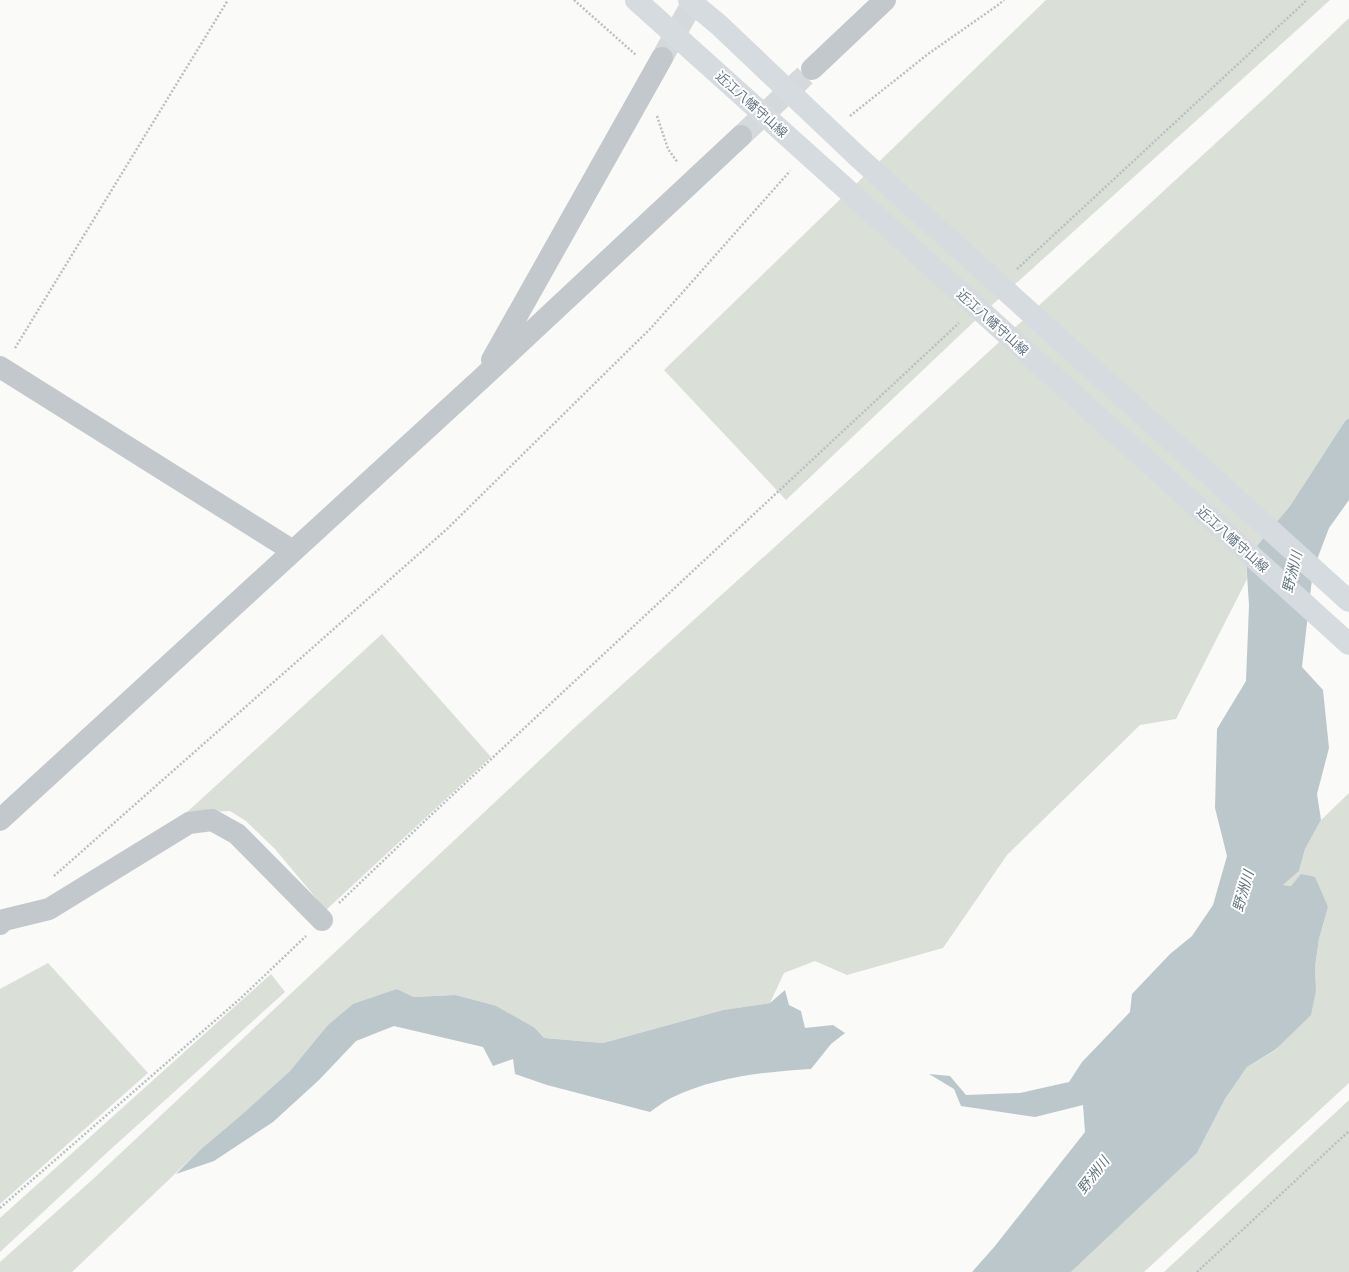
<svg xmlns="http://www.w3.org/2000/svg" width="1349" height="1272" viewBox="0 0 1349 1272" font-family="Karla,'Noto Sans JP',sans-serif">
<rect width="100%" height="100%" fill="#fafaf8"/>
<!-- green -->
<path fill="#dadfd7" d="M1046 0H1330L981 315 786 500 664 370Z
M1349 18V418L1345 421 1290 506 1246 559 1247 579 1176 719 1140 725 1007 855 943 948 847 975 815 961 784 973 770 1003 723 1010 603 1043 544 1038 535 1028 455 995 414 997 397 989 327 1026 290 1071 239 1117 201 1149 72 1272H0V1262L92 1180 573 729 861 469 1267 96Z
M382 634 491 757 326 910 275 849 246 821 230 811 186 813Z
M1349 793V1083L1144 1272H1071L1197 1153 1225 1099 1247 1067 1276 1050 1316 990 1315 967 1319 939 1328 907 1291 886 1283 885 1299 871 1305 849 1321 820Z
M48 963 148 1073 0 1204V989Z
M271 974 285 992 112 1148 0 1252V1218Z
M1349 1100V1272H1164Z"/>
<!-- water -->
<path fill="#bbc7cb" d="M1349 418V500L1329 528 1313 570 1302 667 1323 690 1329 748 1317 794 1321 820 1305 849 1299 871 1283 885 1291 886 1301 874 1315 877 1328 907 1319 939 1315 967 1316 990 1311 1015 1275 1050 1247 1067 1225 1099 1197 1153 1071 1272H972L995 1246 1085 1132 1083 1105 1035 1117 961 1106 954 1089 929 1074 950 1076 966 1095 1020 1093 1069 1082 1082 1062 1130 1012 1132 994 1170 954 1192 936 1213 905 1227 856 1215 808 1217 729 1246 681 1249 605 1246 559 1290 506 1345 421Z
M397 989 414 997 455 995 496 1006 535 1028 544 1038 603 1043 723 1010 770 1003 785 990 789 1005 801 1011 805 1028 833 1025 845 1033 831 1044 811 1069C763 1072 714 1077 671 1098 663 1102 657 1107 650 1112L547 1085 515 1074 513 1059 493 1066 483 1047 394 1026 356 1041 319 1080 273 1122 214 1161 176 1174 201 1149 239 1117 290 1071 327 1026 353 1004Z"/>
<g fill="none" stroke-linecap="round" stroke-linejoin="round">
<!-- street-tunnel -->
<path stroke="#d5d9db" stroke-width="22" stroke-dasharray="22 11" stroke-linecap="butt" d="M662 58 694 0
M741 136 812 69"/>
<!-- path -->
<path stroke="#bbbfc2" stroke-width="2.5" stroke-dasharray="2 2" stroke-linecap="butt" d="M574 0 636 55
M657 116 668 149 678 163
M850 116 928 54 998 5 1004 0
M1017 269 1307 0
M15 348 228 0
M54 876 447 529 651 328 790 171
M339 903 430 816 959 323
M0 1208 241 998 306 936
M1197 1272 1349 1131"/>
<!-- street -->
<path stroke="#c3c8cc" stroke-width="22" d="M812 69 885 0
M492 360 662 58
M0 367 293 551
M0 820 482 378 741 136
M0 924 4 920 49 909 189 823 212 820 237 834 322 920"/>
<!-- primary -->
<path stroke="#d6dbdf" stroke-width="22" d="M636 0 834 178 1349 644
M689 0 719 25 857 156 1349 601"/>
</g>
<g text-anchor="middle" stroke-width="4" stroke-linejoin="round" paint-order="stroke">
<!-- street labels -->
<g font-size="13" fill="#657683" stroke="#fff">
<text transform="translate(752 104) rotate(42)" y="5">近江八幡守山線</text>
<text transform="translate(993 322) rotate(42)" y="5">近江八幡守山線</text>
<text transform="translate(1233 539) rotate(42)" y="5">近江八幡守山線</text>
</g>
<!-- water labels -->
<g font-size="14" font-style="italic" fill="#60757c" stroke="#fff">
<text transform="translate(1292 572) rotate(-76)" y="5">野洲川</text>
<text transform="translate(1243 891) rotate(-74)" y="5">野洲川</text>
<text transform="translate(1093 1175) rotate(-52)" y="5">野洲川</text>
</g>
</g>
</svg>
